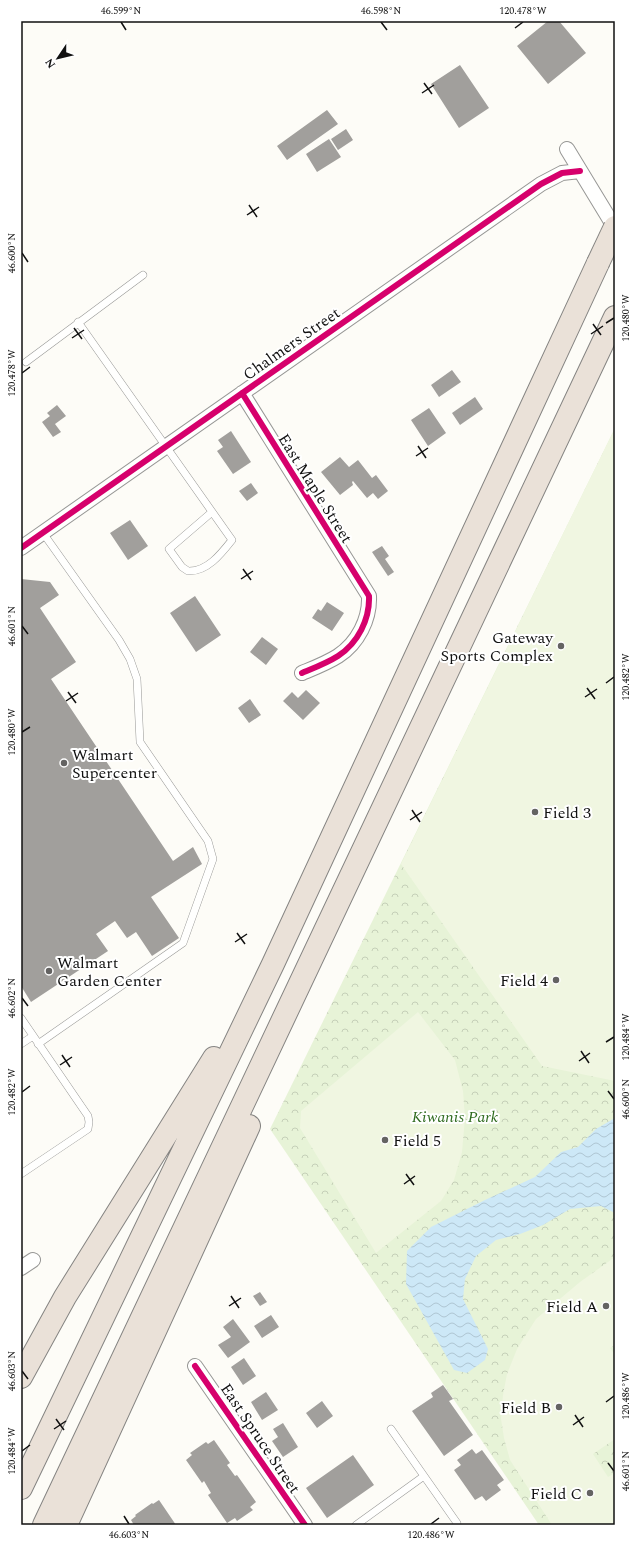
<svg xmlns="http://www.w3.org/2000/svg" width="636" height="1546" viewBox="0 0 636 1546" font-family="Spectral,serif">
<defs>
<pattern id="park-crowns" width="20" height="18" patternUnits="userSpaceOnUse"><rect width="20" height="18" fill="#e7f3d7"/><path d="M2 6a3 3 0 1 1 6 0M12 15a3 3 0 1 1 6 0" fill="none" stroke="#c5cfb8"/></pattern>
<pattern id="water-waves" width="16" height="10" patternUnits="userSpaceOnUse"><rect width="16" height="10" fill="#cde8f7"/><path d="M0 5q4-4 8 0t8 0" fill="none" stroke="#afc6d3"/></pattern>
</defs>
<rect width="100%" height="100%" fill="#fdfcf7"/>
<!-- park -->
<path fill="url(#park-crowns)" d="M615 428V1525H539L270 1129Z"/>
<!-- pitch -->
<path fill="#f0f6e1" d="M615 428V1081L542 1066 401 864Z
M418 1012 455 1060 463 1091 465 1118 462 1152 454 1180 441 1201 376 1253 300 1128 301 1111Z
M615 1257V1345L610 1348 615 1355V1439L593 1454 608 1477 615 1473V1525H552L510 1460 504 1438 501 1419 503 1395 507 1374 517 1349 536 1319 580 1282Z"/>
<!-- water -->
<path fill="url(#water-waves)" d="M615 1118V1213L601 1206 570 1209 543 1225 520 1234 496 1240 476 1256 465 1279 463 1299 488 1349 485 1360 467 1373 454 1370 406 1284 407 1251 431 1227 485 1200 535 1177 561 1152 578 1147 596 1129Z"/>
<!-- building -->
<path fill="#a19f9c" d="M548 21H559L586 53 548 84 517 46Z
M460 65 489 108 459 128 431 84Z
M327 110 338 124 287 160 277 146Z
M346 129 353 140 338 150 331 139Z
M329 139 341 157 317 172 306 154Z
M452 370 461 382 439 397 431 385Z
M475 397 483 409 460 425 452 413Z
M57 405 66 416 55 424 61 432 53 437 42 422 50 416 47 413Z
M429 408 446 433 428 446 411 420Z
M231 431 251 462 233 474 217 451 223 447 218 440Z
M340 457 349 467 358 460 372 478 376 475 388 491 378 499 373 493 367 498 353 481 352 482 353 485 340 495 321 472Z
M251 483 258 493 247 501 239 491Z
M130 520 148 546 128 560 110 533Z
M382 546 389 556 385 559 394 572 388 576 372 552Z
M21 579 50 582 59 595 40 608 76 662 51 679 173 861 193 847 202 864 151 897 179 938 152 956 136 932 127 938 115 921 96 934 108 951 31 1002 21 986Z
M195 596 221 635 196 652 170 613Z
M327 602 344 613 332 631 312 618 318 609 321 611Z
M262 637 278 649 266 665 250 652Z
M306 690 320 703 303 720 283 701 292 692 298 698Z
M250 699 261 715 249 723 238 708Z
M260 1292 267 1302 260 1306 253 1296Z
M271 1315 279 1327 262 1338 254 1326Z
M233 1319 250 1342 228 1358 218 1345 231 1337 223 1327Z
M244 1358 256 1376 243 1385 231 1367Z
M443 1385 453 1399 449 1401 473 1435 444 1456 412 1411 433 1397 431 1393Z
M266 1392 278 1410 262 1420 251 1402Z
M322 1401 333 1416 317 1428 306 1413Z
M283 1423 298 1447 283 1457 272 1441 278 1437 273 1429Z
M214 1440 230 1463 227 1465 235 1476 237 1475 256 1502 250 1507 253 1510 237 1521 235 1518 227 1523 208 1495 211 1493 204 1481 202 1483 186 1460 192 1455 190 1453 206 1442 208 1444Z
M472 1449 476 1454 482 1450 504 1480 497 1485 501 1490 486 1501 482 1496 475 1500 454 1470 461 1465 457 1460Z
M353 1455 374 1485 327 1518 306 1488Z
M159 1500 176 1525H134L131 1520 136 1516 135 1515 152 1503 153 1504Z"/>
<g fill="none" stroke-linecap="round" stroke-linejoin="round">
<defs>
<path id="lane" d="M78 322 232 540C221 554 207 572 188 571L182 567 169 549 212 512
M26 362 143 275
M21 1018 88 1116 89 1122 88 1129 21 1174
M21 1044 33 1036
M38 1044 183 943 213 859 208 841 140 742 137 679 130 659 119 640 43 533
M391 1429 457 1523
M356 1525 424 1476"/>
<path id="street" d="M567 149 615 228
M242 393 369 596C370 619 358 643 338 656 327 663 314 668 302 673
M21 548 541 184 562 173 580 171
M21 1268 33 1260
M195 1366 305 1525"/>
<path id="highway" d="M21 1377 65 1297 214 1058
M21 1488 273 964 598 263
M44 1525 615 317
M66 1525 249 1126"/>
</defs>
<!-- lane casing -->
<use href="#lane" stroke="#979795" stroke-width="8"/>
<!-- street casing -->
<use href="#street" stroke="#979795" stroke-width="16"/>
<!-- highway casing -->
<use href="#highway" stroke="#858482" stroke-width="24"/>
<!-- lane -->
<use href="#lane" stroke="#fffffe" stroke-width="7"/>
<!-- street -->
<use href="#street" stroke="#fffffe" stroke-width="14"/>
<!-- highway -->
<use href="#highway" stroke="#eae1d8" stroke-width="22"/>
<defs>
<path id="highway-bridge" d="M598 263 615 227"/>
</defs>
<!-- highway-bridge casing -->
<use href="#highway-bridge" stroke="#858482" stroke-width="24" stroke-linecap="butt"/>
<!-- highway-bridge -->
<use href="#highway-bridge" stroke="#eae1d8" stroke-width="22"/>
<defs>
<path id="cycleway" d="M242 393 369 596C370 619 358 643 338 656 327 663 314 668 302 673
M21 548 541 184 562 173 580 171
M195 1366 305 1525"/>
</defs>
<!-- cycleway casing -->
<use href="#cycleway" stroke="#fff" stroke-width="8"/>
<!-- cycleway -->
<use href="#cycleway" stroke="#d6006c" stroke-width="6"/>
</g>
<!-- ticks -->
<path fill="none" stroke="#111" stroke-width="1.5" d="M121 22 126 30M381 22 387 30M515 28 523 22M424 83 432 94M422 93 434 85M249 205 257 217M247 215 259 207M22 253 28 262M606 323 614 318M593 324 601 335M74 328 82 339M591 334 603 326M72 338 84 330M22 373 30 367M418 446 426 458M416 456 428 448M243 569 251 580M241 579 253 571M22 626 28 634M606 683 614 677M587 688 595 699M68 692 76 703M585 697 597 689M66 701 78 693M22 732 30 727M412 810 420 822M410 820 422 812M237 933 245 944M235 942 247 934M22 998 28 1006M606 1042 614 1037M581 1051 589 1063M62 1055 70 1067M579 1061 590 1053M60 1065 72 1057M608 1091 614 1099M22 1092 30 1086M406 1174 414 1185M404 1184 415 1176M231 1296 239 1308M229 1306 241 1298M22 1371 28 1379M606 1402 614 1396M575 1415 583 1427M56 1419 64 1430M573 1425 584 1417M54 1429 66 1421M22 1451 30 1445M608 1463 614 1471M124 1516 129 1524M431 1524 439 1518"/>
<!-- markers -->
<g fill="#646362" stroke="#fff" stroke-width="1.5">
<circle cx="561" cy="646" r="4"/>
<circle cx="64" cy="763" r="4"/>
<circle cx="535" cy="812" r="4"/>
<circle cx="49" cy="971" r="4"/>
<circle cx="556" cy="980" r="4"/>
<circle cx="385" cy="1140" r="4"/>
<circle cx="606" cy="1306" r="4"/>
<circle cx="559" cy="1407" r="4"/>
<circle cx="590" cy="1493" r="4"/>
</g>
<g text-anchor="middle" stroke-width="4" stroke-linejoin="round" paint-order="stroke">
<!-- street labels -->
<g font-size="16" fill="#111" stroke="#fff">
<text transform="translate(291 343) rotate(-35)" y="6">Chalmers Street</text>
<text transform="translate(316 488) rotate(58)" y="6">East Maple Street</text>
<text transform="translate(261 1438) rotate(56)" y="6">East Spruce Street</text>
</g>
<!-- poi labels -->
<g font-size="16" fill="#111" stroke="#fff" text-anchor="end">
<text x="553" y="643">Gateway<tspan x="553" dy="18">Sports Complex</tspan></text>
<text x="72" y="760" text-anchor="start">Walmart<tspan x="72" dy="18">Supercenter</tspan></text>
<text x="543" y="818" text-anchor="start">Field 3</text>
<text x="57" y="968" text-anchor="start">Walmart<tspan x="57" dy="18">Garden Center</tspan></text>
<text x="548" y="986">Field 4</text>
<text x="393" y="1146" text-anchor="start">Field 5</text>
<text x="598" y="1312">Field A</text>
<text x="551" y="1413">Field B</text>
<text x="582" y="1499">Field C</text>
</g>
<!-- park labels -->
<g font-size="16" font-style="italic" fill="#2f6b1f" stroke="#fff">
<text x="455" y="1122">Kiwanis Park</text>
</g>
</g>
<!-- border -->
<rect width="636" height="1546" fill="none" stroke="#ffffff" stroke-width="44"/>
<!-- north arrow -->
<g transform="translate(58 58) rotate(235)" stroke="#ffffff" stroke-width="3" paint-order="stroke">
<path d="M0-3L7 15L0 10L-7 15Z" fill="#111111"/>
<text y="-6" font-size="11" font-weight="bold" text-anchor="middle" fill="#111111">N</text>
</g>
<rect x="22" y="22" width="592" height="1502" fill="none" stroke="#111" stroke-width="1.5"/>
<g font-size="10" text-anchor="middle" fill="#111">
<text x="121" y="14">46.599°N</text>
<text x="381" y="14">46.598°N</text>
<text x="523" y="14">120.478°W</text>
<text transform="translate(11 253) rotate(-90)" y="4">46.600°N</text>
<text transform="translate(625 318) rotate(-90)" y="4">120.480°W</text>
<text transform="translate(11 373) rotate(-90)" y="4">120.478°W</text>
<text transform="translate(11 626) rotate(-90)" y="4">46.601°N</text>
<text transform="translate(625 677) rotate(-90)" y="4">120.482°W</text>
<text transform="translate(11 732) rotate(-90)" y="4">120.480°W</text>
<text transform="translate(11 998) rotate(-90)" y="4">46.602°N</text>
<text transform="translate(625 1037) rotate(-90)" y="4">120.484°W</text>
<text transform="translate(11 1092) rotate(-90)" y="4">120.482°W</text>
<text transform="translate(625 1099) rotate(-90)" y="4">46.600°N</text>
<text transform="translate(11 1371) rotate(-90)" y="4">46.603°N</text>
<text transform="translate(625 1396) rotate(-90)" y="4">120.486°W</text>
<text transform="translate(11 1451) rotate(-90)" y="4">120.484°W</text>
<text transform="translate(625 1471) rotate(-90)" y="4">46.601°N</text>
<text x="129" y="1538">46.603°N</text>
<text x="431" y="1538">120.486°W</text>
</g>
</svg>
